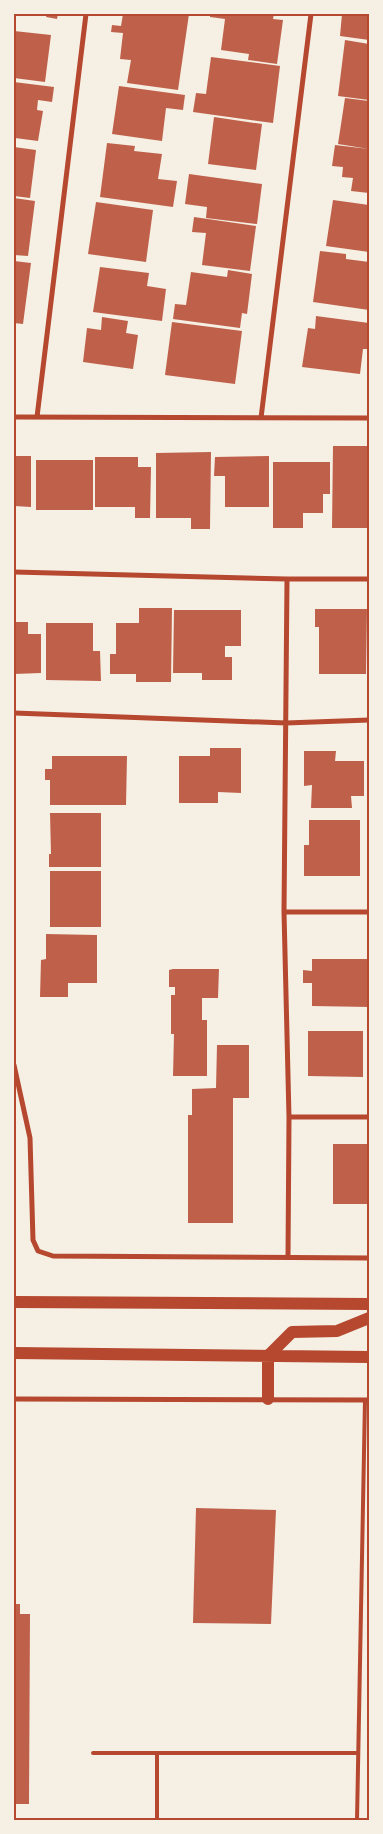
<svg xmlns="http://www.w3.org/2000/svg" width="383" height="1834" viewBox="0 0 383 1834" font-family="'Zilla Slab',serif">
<rect width="100%" height="100%" fill="#f6efe4"/>
<!-- building -->
<path fill="#bf614a" d="M47 14H58L57 19 46 17Z
M123 14H189L178 90 127 83 131 60 120 59 123 33 111 32 112 25 121 26Z
M210 14H274L273 19 283 20 277 64 248 60 249 54 221 50 225 19 210 17Z
M342 14H369V40L340 36Z
M14 31 51 35 45 82 14 78Z
M345 40 369 44V100L338 96Z
M211 57 280 66 273 123 193 112 196 93 206 94Z
M14 82 54 87 52 102 38 100 37 110 43 111 38 141 15 138Z
M119 86 185 95 183 110 166 108 162 141 112 134Z
M345 98 369 101V149L338 144Z
M214 117 262 124 256 170 208 164Z
M107 143 135 146 134 151 162 154 158 179 177 181 173 207 100 197Z
M335 145 369 149V193L351 191 353 178 342 177 343 167 332 166Z
M14 147 36 150 30 198 14 196Z
M189 174 262 184 257 224 206 218 207 207 185 204Z
M14 198 35 201 28 256 14 255Z
M333 200 369 205V252L326 246Z
M96 202 153 210 146 262 88 254Z
M194 217 256 226 250 271 202 265 206 233 192 232Z
M320 251 346 254V259L369 262V310L313 302Z
M14 261 31 263 23 324 14 323Z
M100 267 149 273 147 286 166 289 162 321 93 312Z
M228 270 252 274 247 314 242 313 240 328 173 319 175 304 186 305 191 272 227 277Z
M316 316 369 323V349H363L360 374 302 367 308 328 315 329Z
M102 317 128 321 126 333 138 335 133 369 83 362 87 328 101 330Z
M172 322 242 331 235 384 165 375Z
M333 446H369V528H332Z
M211 452 210 529H191V518H156V453Z
M14 456H31V507L14 506Z
M269 456V507H225V476H214L215 457Z
M95 457H138V467H151L150 518H135V507H95Z
M36 460H93V510H36Z
M273 462H330V494H323V513H303V528H273Z
M139 608H172L171 682H136V674H110V654H116V623H139Z
M315 609H367L366 674H319V627H315Z
M174 610H241V646H225V657H232V680H202V673H173Z
M14 622H28V634H41V673L14 674Z
M46 623H93V651H100L101 681 46 680Z
M210 748H241V793L218 792V803H179V756H210Z
M304 751H336L335 761H364V796H351L352 808H311L312 785 304 786Z
M52 756H127L126 805H50V780H45V769H52Z
M50 813H101V867H49V854H51Z
M309 820H360V876H304V845H309Z
M50 871H101V927H50Z
M46 934 97 935V983H68V997H40L41 960 46 959Z
M312 959H369V1007L312 1006V983H303V970L312 971Z
M173 969H219L218 998H202V1020H207V1076H173L174 1034H171V995H175V987H169V970Z
M367 1023H369V1081H367Z
M308 1031H363V1077L308 1076Z
M217 1045H249V1098H233V1223H188V1115H192V1089L216 1088Z
M333 1144H369V1204H333Z
M196 1508 276 1510 271 1624 193 1623Z
M14 1552H16V1604H20V1614H30L29 1804H14Z"/>
<g fill="none" stroke-linecap="round" stroke-linejoin="round">
<!-- service -->
<path stroke="#b5482f" stroke-width="4" d="M93 1753H358
M157 1820V1753
M357 1820 365 1400"/>
<!-- minor -->
<path stroke="#b5482f" stroke-width="5" d="M14 417 369 418
M37 417 86 14
M261 418 311 14
M14 572 287 579H369
M287 579 284 912 289 1117 288 1257
M14 713 286 723 369 720
M284 912H369
M14 1065 30 1138 33 1240 38 1251 53 1256 369 1258
M289 1117H369
M14 1399 369 1400"/>
<!-- primary -->
<path stroke="#b5482f" stroke-width="12" d="M14 1302 369 1304
M14 1353 369 1357
M268 1399V1356L292 1332 337 1331 369 1318"/>
</g>
<!-- border -->
<rect width="383" height="1834" fill="none" stroke="#f6efe4" stroke-width="30"/>
<rect x="15" y="15" width="353" height="1804" fill="none" stroke="#b5482f" stroke-width="2"/>
</svg>
